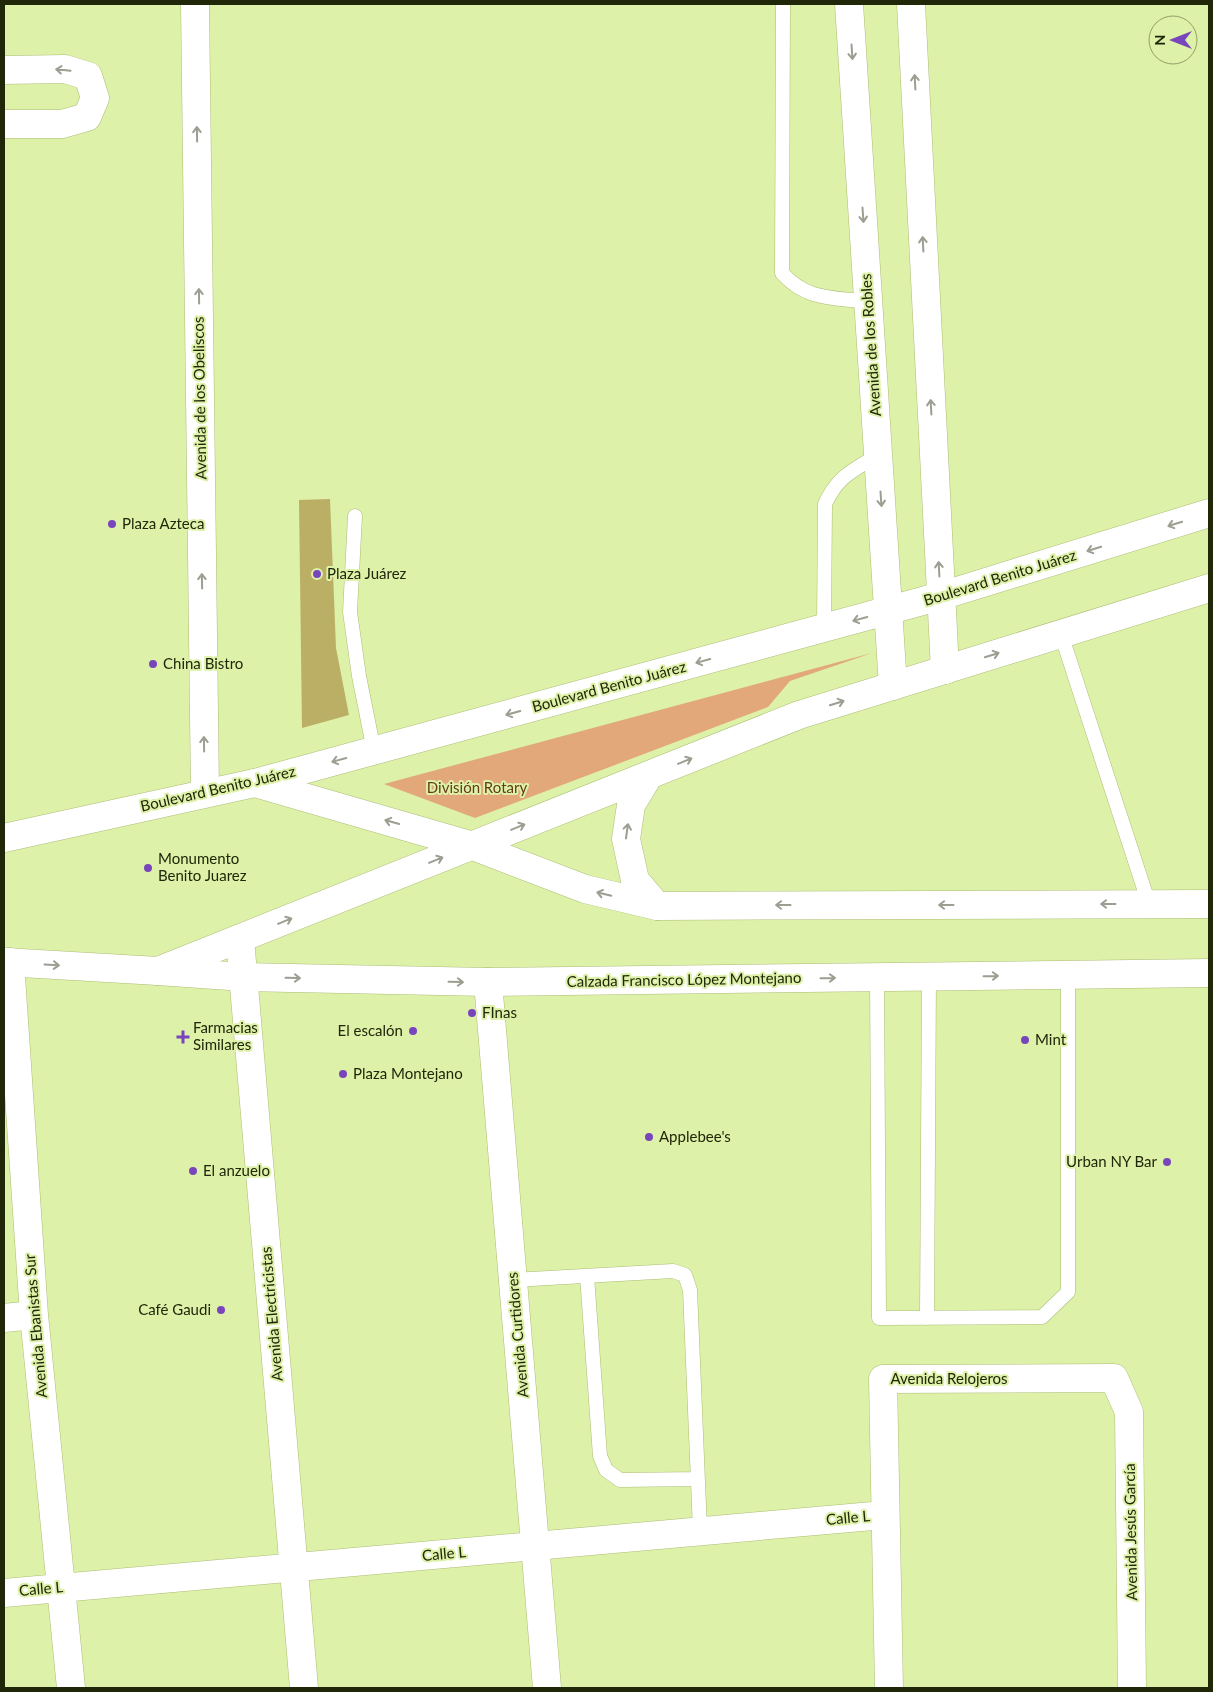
<svg xmlns="http://www.w3.org/2000/svg" width="1213" height="1692" viewBox="0 0 1213 1692" font-family="Lato,sans-serif">
<rect width="100%" height="100%" fill="#def1a8"/>
<!-- green -->
<path fill="#e2a87a" d="M872 653 790 681 768 707 475 818 384 784Z"/>
<!-- building -->
<path fill="#bbaf65" d="M330 499 336 648 349 715 302 728 299 500Z"/>
<g fill="none" stroke-linecap="round" stroke-linejoin="round">
<defs>
<path id="lane" d="M783 4 782 273C807 301 833 297 868 302
M355 516 350 612 359 676 374 751
M824 628 825 504C838 476 852 471 878 455
M1061 634 1149 904
M877 977 879 1318 1042 1317 1068 1292V975
M587 1276 600 1456 606 1470 620 1480 698 1479
M513 1280 673 1271 685 1275 690 1290 700 1530
M927 1318 929 977"/>
<path id="street" d="M195 4 205 792
M849 4 893 686
M911 4 945 670
M4 70 65 69 88 76 95 98 87 117 62 124H4
M240 939 304 1688
M10 962 34 1315 71 1688
M488 982 547 1688
M4 1318 34 1315
M4 1593 884 1515
M889 1688 883 1379 1114 1378 1129 1412 1132 1688"/>
<path id="secondary" d="M255 783 473 846 585 889 657 906 1209 904
M158 971 244 977 488 982 1209 973"/>
<path id="primary" d="M649 775 631 805 626 839 635 880 657 906
M4 838 255 783 941 596 1209 513
M4 962 158 971 799 715 1209 588"/>
</defs>
<!-- lane casing -->
<use href="#lane" stroke="#acbd76" stroke-width="15"/>
<!-- street casing -->
<use href="#street" stroke="#acbd76" stroke-width="29"/>
<!-- secondary casing -->
<use href="#secondary" stroke="#acbd76" stroke-width="29"/>
<!-- primary casing -->
<use href="#primary" stroke="#acbd76" stroke-width="29"/>
<!-- lane -->
<use href="#lane" stroke="#fff" stroke-width="14"/>
<!-- street -->
<use href="#street" stroke="#fff" stroke-width="28"/>
<!-- secondary -->
<use href="#secondary" stroke="#fff" stroke-width="28"/>
<!-- primary -->
<use href="#primary" stroke="#fff" stroke-width="28"/>
</g>
<!-- one-way arrows -->
<defs><path id="oneway-shaft" d="M-6 0H5M1.5-3L5.5 0L1.5 3" fill="none" stroke-width="1.6" stroke-linecap="round" stroke-linejoin="round" transform="scale(1.25)"/></defs>
<g stroke="#9b9e90">
<use href="#oneway-shaft" transform="translate(852 52) rotate(86)"/>
<use href="#oneway-shaft" transform="translate(63 70) rotate(-174)"/>
<use href="#oneway-shaft" transform="translate(915 82) rotate(-93)"/>
<use href="#oneway-shaft" transform="translate(197 134) rotate(-91)"/>
<use href="#oneway-shaft" transform="translate(863 215) rotate(86)"/>
<use href="#oneway-shaft" transform="translate(923 244) rotate(-93)"/>
<use href="#oneway-shaft" transform="translate(199 296) rotate(-91)"/>
<use href="#oneway-shaft" transform="translate(931 407) rotate(-93)"/>
<use href="#oneway-shaft" transform="translate(881 499) rotate(86)"/>
<use href="#oneway-shaft" transform="translate(1175 524) rotate(163)"/>
<use href="#oneway-shaft" transform="translate(1094 549) rotate(163)"/>
<use href="#oneway-shaft" transform="translate(939 569) rotate(-93)"/>
<use href="#oneway-shaft" transform="translate(202 581) rotate(-91)"/>
<use href="#oneway-shaft" transform="translate(860 619) rotate(165)"/>
<use href="#oneway-shaft" transform="translate(992 655) rotate(-17)"/>
<use href="#oneway-shaft" transform="translate(703 661) rotate(165)"/>
<use href="#oneway-shaft" transform="translate(837 703) rotate(-17)"/>
<use href="#oneway-shaft" transform="translate(513 713) rotate(165)"/>
<use href="#oneway-shaft" transform="translate(204 744) rotate(-91)"/>
<use href="#oneway-shaft" transform="translate(339 760) rotate(165)"/>
<use href="#oneway-shaft" transform="translate(685 761) rotate(-22)"/>
<use href="#oneway-shaft" transform="translate(392 822) rotate(-164)"/>
<use href="#oneway-shaft" transform="translate(518 827) rotate(-22)"/>
<use href="#oneway-shaft" transform="translate(627 831) rotate(-82)"/>
<use href="#oneway-shaft" transform="translate(436 860) rotate(-22)"/>
<use href="#oneway-shaft" transform="translate(604 894) rotate(-167)"/>
<use href="#oneway-shaft" transform="translate(1108 904) rotate(180)"/>
<use href="#oneway-shaft" transform="translate(783 905) rotate(180)"/>
<use href="#oneway-shaft" transform="translate(946 905) rotate(180)"/>
<use href="#oneway-shaft" transform="translate(285 921) rotate(-22)"/>
<use href="#oneway-shaft" transform="translate(52 965) rotate(3)"/>
<use href="#oneway-shaft" transform="translate(991 976) rotate(-1)"/>
<use href="#oneway-shaft" transform="translate(293 978) rotate(1)"/>
<use href="#oneway-shaft" transform="translate(828 978) rotate(-1)"/>
<use href="#oneway-shaft" transform="translate(456 982) rotate(1)"/>
</g>
<!-- markers -->
<g fill="#7845bc" stroke="#def1a8" stroke-width="2">
<circle cx="112" cy="524" r="5"/>
<circle cx="317" cy="574" r="5"/>
<circle cx="153" cy="664" r="5"/>
<circle cx="148" cy="868" r="5"/>
<circle cx="472" cy="1013" r="5"/>
<circle cx="413" cy="1031" r="5"/>
<path d="M180.5 1029.5h5v5h5v5h-5v5h-5v-5h-5v-5h5z"/>
<circle cx="1025" cy="1040" r="5"/>
<circle cx="343" cy="1074" r="5"/>
<circle cx="649" cy="1137" r="5"/>
<circle cx="1167" cy="1162" r="5"/>
<circle cx="193" cy="1171" r="5"/>
<circle cx="221" cy="1310" r="5"/>
</g>
<g text-anchor="middle" stroke-width="4" stroke-linejoin="round" paint-order="stroke">
<!-- street labels -->
<g font-size="15" fill="#202709" stroke="#def1a8">
<text transform="translate(871 345) rotate(-94)" y="5">Avenida de los Robles</text>
<text transform="translate(200 398) rotate(-91)" y="5">Avenida de los Obeliscos</text>
<text transform="translate(1000 578) rotate(-17)" y="5">Boulevard Benito Juárez</text>
<text transform="translate(609 687) rotate(-15)" y="5">Boulevard Benito Juárez</text>
<text transform="translate(218 789) rotate(-13)" y="5">Boulevard Benito Juárez</text>
<text transform="translate(684 980) rotate(-1)" y="5">Calzada Francisco López Montejano</text>
<text transform="translate(272 1314) rotate(-95)" y="5">Avenida Electricistas</text>
<text transform="translate(36 1326) rotate(-95)" y="5">Avenida Ebanistas Sur</text>
<text transform="translate(518 1335) rotate(-95)" y="5">Avenida Curtidores</text>
<text x="949" y="1384">Avenida Relojeros</text>
<text transform="translate(848 1518) rotate(-5)" y="5">Calle L</text>
<text transform="translate(1131 1532) rotate(-91)" y="5">Avenida Jesús García</text>
<text transform="translate(444 1554) rotate(-5)" y="5">Calle L</text>
<text transform="translate(41 1589) rotate(-5)" y="5">Calle L</text>
</g>
<!-- poi labels -->
<g font-size="15" fill="#202709" stroke="#def1a8" text-anchor="start">
<text x="122" y="529">Plaza Azteca</text>
<text x="327" y="579">Plaza Juárez</text>
<text x="163" y="669">China Bistro</text>
<text x="158" y="864">Monumento<tspan x="158" dy="17">Benito Juarez</tspan></text>
<text x="482" y="1018">FInas</text>
<text x="193" y="1033">Farmacias<tspan x="193" dy="17">Similares</tspan></text>
<text x="403" y="1036" text-anchor="end">El escalón</text>
<text x="1035" y="1045">Mint</text>
<text x="353" y="1079">Plaza Montejano</text>
<text x="659" y="1142">Applebee's</text>
<text x="1157" y="1167" text-anchor="end">Urban NY Bar</text>
<text x="203" y="1176">El anzuelo</text>
<text x="211" y="1315" text-anchor="end">Café Gaudi</text>
</g>
<!-- park labels -->
<g font-size="15" fill="#633c19" stroke="#def1a8">
<text x="477" y="793">División Rotary</text>
</g>
</g>
<!-- border -->
<rect width="1213" height="1692" fill="none" stroke="#202709" stroke-width="10"/>
<!-- north arrow -->
<g transform="translate(1173 40) rotate(270)"><circle r="24" fill="#def1a8" stroke="#92a068"/>
<path d="M0-4L9 19L0 12L-9 19Z" fill="#7845bc"/>
<text y="-8" font-size="14" font-weight="bold" text-anchor="middle" fill="#202709">N</text>
</g>
</svg>
